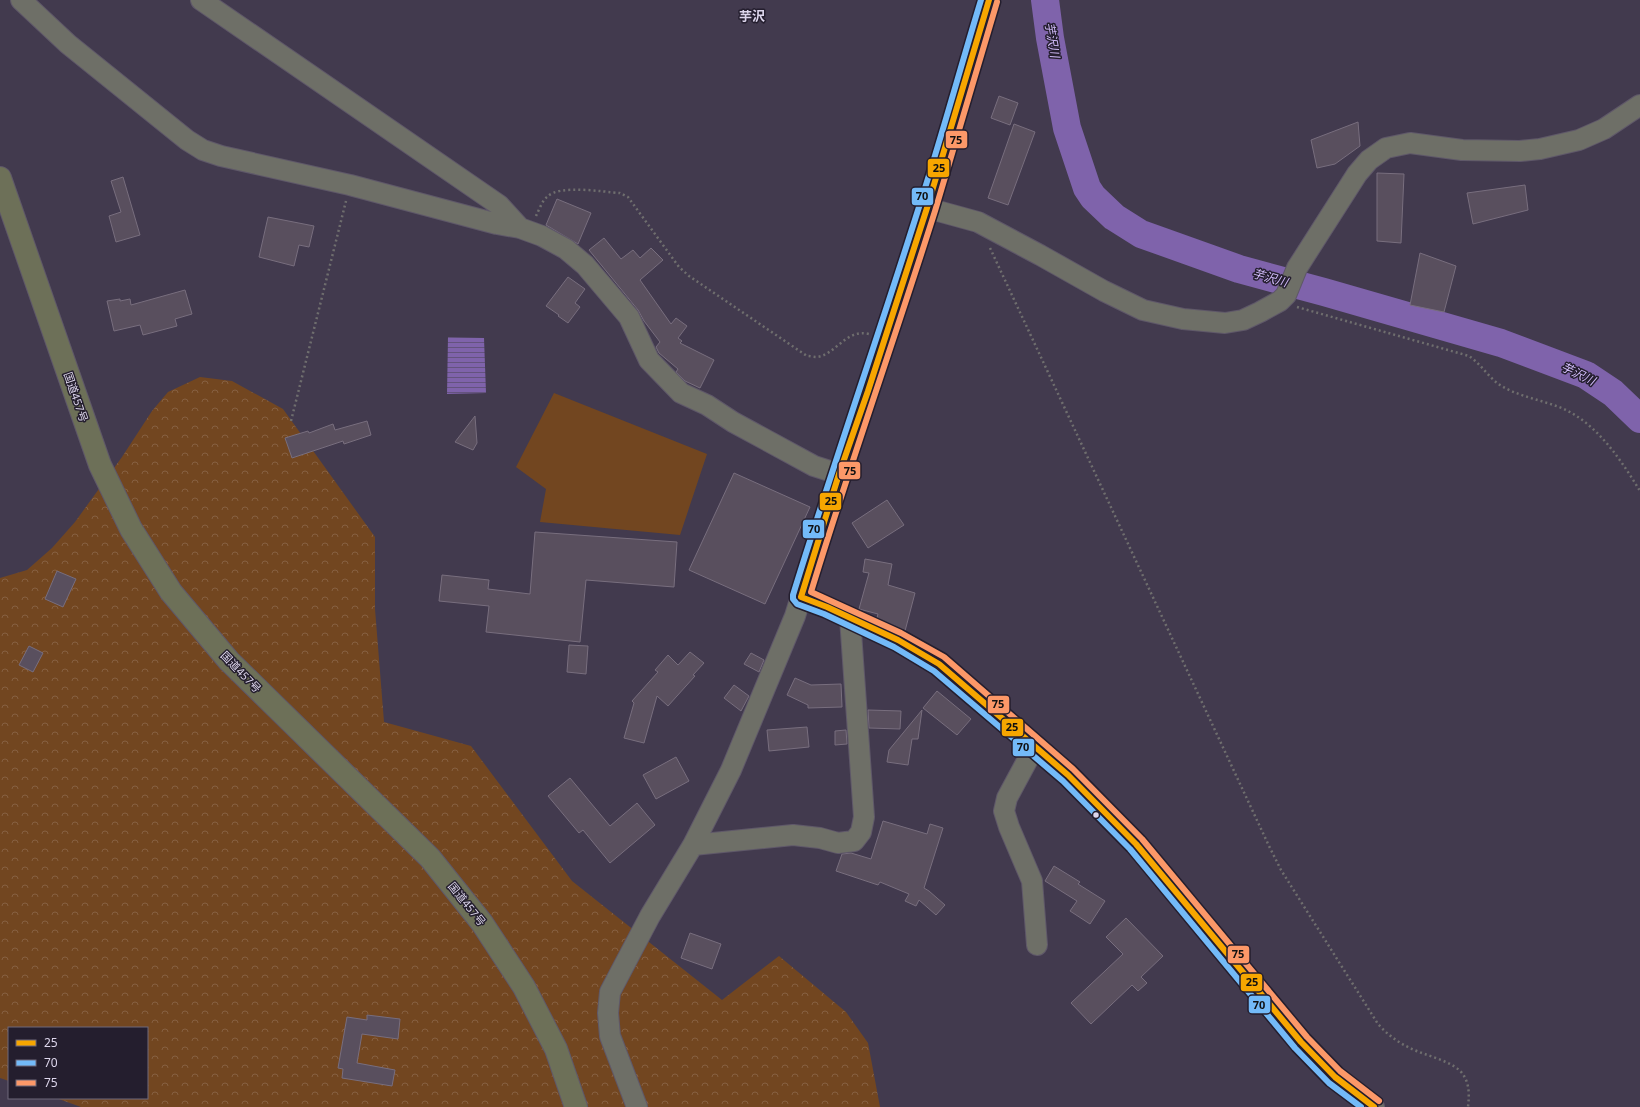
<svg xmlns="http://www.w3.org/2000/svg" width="1640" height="1107" viewBox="0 0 1640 1107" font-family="'Noto Sans','Noto Sans JP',sans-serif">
<defs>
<pattern id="forest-crowns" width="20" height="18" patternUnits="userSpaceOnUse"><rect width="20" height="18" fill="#724620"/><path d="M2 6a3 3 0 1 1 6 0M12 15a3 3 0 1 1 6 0" fill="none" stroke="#866041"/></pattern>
<pattern id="water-rules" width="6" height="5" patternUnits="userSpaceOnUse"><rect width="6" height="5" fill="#7f63ab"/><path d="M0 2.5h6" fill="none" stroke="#64537e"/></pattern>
</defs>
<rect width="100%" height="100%" fill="#423a4e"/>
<!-- forest -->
<path fill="url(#forest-crowns)" d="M200 377 232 381 283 409 375 537V609L384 722 471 746 572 881 722 1000 779 956 846 1012 868 1043 880 1107H81L56 1098H147V1028H9V1081L0 1078V578L27 570 52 548 75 522 122 457 152 411 168 392Z"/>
<!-- pitch -->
<path fill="#724620" d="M554 393 707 454 680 535 540 522 546 489 516 467Z"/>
<!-- water -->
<path fill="url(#water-rules)" d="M448 337 484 338 486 393 447 394Z"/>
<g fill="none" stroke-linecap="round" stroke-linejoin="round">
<!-- river -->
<path stroke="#7f63ab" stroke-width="28" d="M1045 0 1050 38 1067 128 1087 188 1093 197 1114 217 1141 234 1239 269 1324 292 1501 343 1586 375 1613 393 1640 419"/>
</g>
<!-- building -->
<path fill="#594f5e" stroke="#786e7e" d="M999 96 1018 103 1010 125 991 118Z
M1358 122 1360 146 1335 164 1317 168 1311 140Z
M1014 124 1035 132 1008 205 988 198Z
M1377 173 1404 174 1401 243 1377 241Z
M123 177 140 235 116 242 109 216 121 212 111 181Z
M1525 185 1528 210 1473 224 1467 193Z
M557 199 591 213 578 244 546 225Z
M268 217 314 226 309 247 299 245 294 266 259 257Z
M604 238 621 259 633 250 640 258 651 248 663 260 640 280 671 324 676 318 687 326 678 338 682 341 680 343 714 360 700 388 685 381 676 372 678 369 659 353 656 347 660 342 644 321 638 310 589 250Z
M1420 253 1456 266 1444 312 1410 305Z
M568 277 585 289 575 303 580 307 568 323 558 316 559 315 546 306Z
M185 290 192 314 175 319 177 326 143 335 140 325 114 331 107 301 120 299V301L130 299 131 305Z
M475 416 477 443 473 450 455 442Z
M367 421 371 435 344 444 343 441 292 458 285 438 308 431 309 433 333 424 335 430Z
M734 473 810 507 765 604 689 570Z
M887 500 904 525 868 548 852 523Z
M535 532 677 542 674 587 586 580 580 642 486 632 489 606 439 601 442 575 489 580 488 589 530 594Z
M865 559 892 564 888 585 915 593 905 631 877 618 878 614 859 609 869 573 863 572Z
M57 571 76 579 63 607 45 599Z
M569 645 588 646 586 674 567 672Z
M29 646 43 653 33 672 19 665Z
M690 652 704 663 693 675 695 676 668 706 657 696 644 743 624 738 634 703 632 701 658 672 655 670 668 655 678 665Z
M751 653 764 660 759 672 744 664Z
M795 678 811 685 841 684 842 707 808 708V705L787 695Z
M734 685 749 696 741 711 724 698Z
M937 691 971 719 957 735 923 708Z
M868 710 901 711 900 729 869 728Z
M922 710 918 739H912L908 765 887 762 889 750Z
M807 727 809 747 769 751 767 730Z
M846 730 847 744 835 745V731Z
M676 757 689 781 656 799 643 775Z
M570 778 610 826 637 803 655 825 610 863 583 830 579 833 548 796Z
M883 821 927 834 930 824 943 828 924 888 929 891 945 905 936 915 919 900 916 906 905 901 909 894 880 882 878 885 836 871 842 854 851 853 871 859Z
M1054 866 1080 882 1078 884 1105 901 1090 924 1070 911 1077 901 1045 881Z
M1126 918 1163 956 1141 977 1147 983 1138 991 1132 985 1091 1024 1071 1003 1123 954 1106 937Z
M690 933 721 944 712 969 681 958Z
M367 1015 400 1019 398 1039 362 1034 357 1063 395 1070 392 1086 342 1078 343 1069 338 1068 347 1017 367 1020Z"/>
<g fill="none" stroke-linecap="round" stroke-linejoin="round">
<defs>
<path id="minor" d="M21 0 68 44 187 140 203 150 221 156 350 185 497 224 520 228 542 236 566 249 585 265 629 317 649 360 681 393 707 405 733 422 814 466 839 474
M201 0 499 205 520 228
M927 208 978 222 1040 255 1104 291 1143 310 1183 319 1225 323 1243 320 1260 312 1280 301 1286 295 1297 268 1357 174 1369 160 1386 148 1410 143 1462 150 1520 151 1540 149 1579 140 1604 129 1640 105
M801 597 827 607 898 640 939 664 973 692 1068 775 1136 844 1301 1042 1335 1077 1374 1107
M1035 746 1007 798 1004 811 1009 827 1032 881 1037 945
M693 845 793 835 820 838 838 843 854 841 861 832 864 817 850 618
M637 1107 610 1036 608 1013 610 992 650 916 693 845 731 770 795 616 839 474 868 391 927 208 989 0"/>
<path id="highway" d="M0 178 100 465 131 529 171 592 229 661 430 858 482 923 524 987 556 1049 576 1107"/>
</defs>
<!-- minor casing -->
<use href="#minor" stroke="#5f5869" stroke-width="22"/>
<!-- highway casing -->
<use href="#highway" stroke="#5f5869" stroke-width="24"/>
<!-- path -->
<path stroke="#6f6e6e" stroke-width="2.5" stroke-dasharray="2 3" stroke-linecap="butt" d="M536 216C539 210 542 201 547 197 559 184 603 192 620 193L628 197 679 267 689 276 807 356C810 356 813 357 816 357 835 356 846 328 869 334
M990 248 1269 846 1281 870 1378 1024C1387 1034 1397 1042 1410 1048 1425 1056 1456 1061 1464 1076 1470 1086 1469 1097 1468 1107
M1297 307 1469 356C1481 364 1489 378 1500 385 1519 397 1543 400 1564 409 1598 425 1621 460 1640 491
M291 421 346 201"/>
<!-- minor -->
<use href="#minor" stroke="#6e6f67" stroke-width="20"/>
<!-- highway -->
<use href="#highway" stroke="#6d7058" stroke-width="22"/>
<defs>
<path id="bus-1" d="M989 0 927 208 868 391 839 474 801 597 827 607 898 640 939 664 1068 775 1136 844 1301 1042 1335 1077 1374 1107"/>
<path id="bus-2" d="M981 0C960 69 941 139 919 207 878 337 833 465 793 595V599L797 604 824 614 894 647 934 671 1063 781 1130 849 1295 1048 1329 1083 1361 1107"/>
<path id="bus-3" d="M997 2C976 72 956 142 935 211 895 338 850 464 811 592L901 633 944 657 1073 769 1142 839 1307 1037 1340 1071 1379 1101"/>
</defs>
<!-- bus-1 casing -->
<use href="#bus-1" stroke="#241e2e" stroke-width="9"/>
<!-- bus-2 casing -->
<use href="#bus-2" stroke="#241e2e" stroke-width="9"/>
<!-- bus-3 casing -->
<use href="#bus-3" stroke="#241e2e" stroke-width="9"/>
<!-- bus-1 -->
<use href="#bus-1" stroke="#f7a600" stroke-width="6"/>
<!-- bus-2 -->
<use href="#bus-2" stroke="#73baf8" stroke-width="6"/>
<!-- bus-3 -->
<use href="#bus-3" stroke="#fc9868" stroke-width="6"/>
</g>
<!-- markers -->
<circle fill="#ddd6ec" stroke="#241e2e" stroke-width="1.5" cx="1096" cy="815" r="3.5"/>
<g text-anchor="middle" stroke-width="3" stroke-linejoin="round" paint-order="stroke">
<!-- street labels -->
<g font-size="11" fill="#ddd6ec" stroke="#241e2e">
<text transform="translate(76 397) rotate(71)" y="4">国道457号</text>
<text transform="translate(241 672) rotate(46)" y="4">国道457号</text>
<text transform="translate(467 904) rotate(51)" y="4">国道457号</text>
</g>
<!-- water labels -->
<g font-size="12" font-style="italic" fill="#d1bbf9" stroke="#241e2e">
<text transform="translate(1052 40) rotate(80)" y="4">芋沢川</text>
<text transform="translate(1270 278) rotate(16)" y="4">芋沢川</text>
<text transform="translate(1578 374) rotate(26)" y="4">芋沢川</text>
</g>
<!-- quarter labels -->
<g font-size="13" font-weight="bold" fill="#ddd6ec" stroke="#241e2e">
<text x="752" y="21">芋沢</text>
</g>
</g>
<g stroke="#241e2e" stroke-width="1.5">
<rect x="945" y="130" width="23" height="19" rx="4" fill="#fc9868"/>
<rect x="927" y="158" width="23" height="20" rx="4" fill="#f7a600"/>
<rect x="911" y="187" width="23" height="19" rx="4" fill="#73baf8"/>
<rect x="838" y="461" width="23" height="19" rx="4" fill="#fc9868"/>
<rect x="819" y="492" width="23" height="19" rx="4" fill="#f7a600"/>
<rect x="802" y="519" width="23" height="20" rx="4" fill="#73baf8"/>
<rect x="987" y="695" width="23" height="19" rx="4" fill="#fc9868"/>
<rect x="1001" y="718" width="23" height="19" rx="4" fill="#f7a600"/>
<rect x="1012" y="738" width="23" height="19" rx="4" fill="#73baf8"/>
<rect x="1227" y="945" width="23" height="19" rx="4" fill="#fc9868"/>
<rect x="1240" y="973" width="23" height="19" rx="4" fill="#f7a600"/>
<rect x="1248" y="995" width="23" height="19" rx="4" fill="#73baf8"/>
</g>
<g font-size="11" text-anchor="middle" font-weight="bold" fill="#111">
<text x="956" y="144">75</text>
<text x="939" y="172">25</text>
<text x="922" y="200">70</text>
<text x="850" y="475">75</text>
<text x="831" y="505">25</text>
<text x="814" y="533">70</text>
<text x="998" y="708">75</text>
<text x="1012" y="731">25</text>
<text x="1023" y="751">70</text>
<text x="1238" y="958">75</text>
<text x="1252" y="986">25</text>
<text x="1259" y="1009">70</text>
</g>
<!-- legend -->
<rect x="8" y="1027" width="140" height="72" fill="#241e2e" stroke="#6e687a"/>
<rect x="16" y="1040" width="20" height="6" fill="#f7a600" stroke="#6e687a"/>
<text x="44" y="1047" font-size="12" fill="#ddd6ec">25</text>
<rect x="16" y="1060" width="20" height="6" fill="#73baf8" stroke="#6e687a"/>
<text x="44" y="1067" font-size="12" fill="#ddd6ec">70</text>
<rect x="16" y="1080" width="20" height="6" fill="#fc9868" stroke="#6e687a"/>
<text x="44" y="1087" font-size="12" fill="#ddd6ec">75</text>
</svg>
